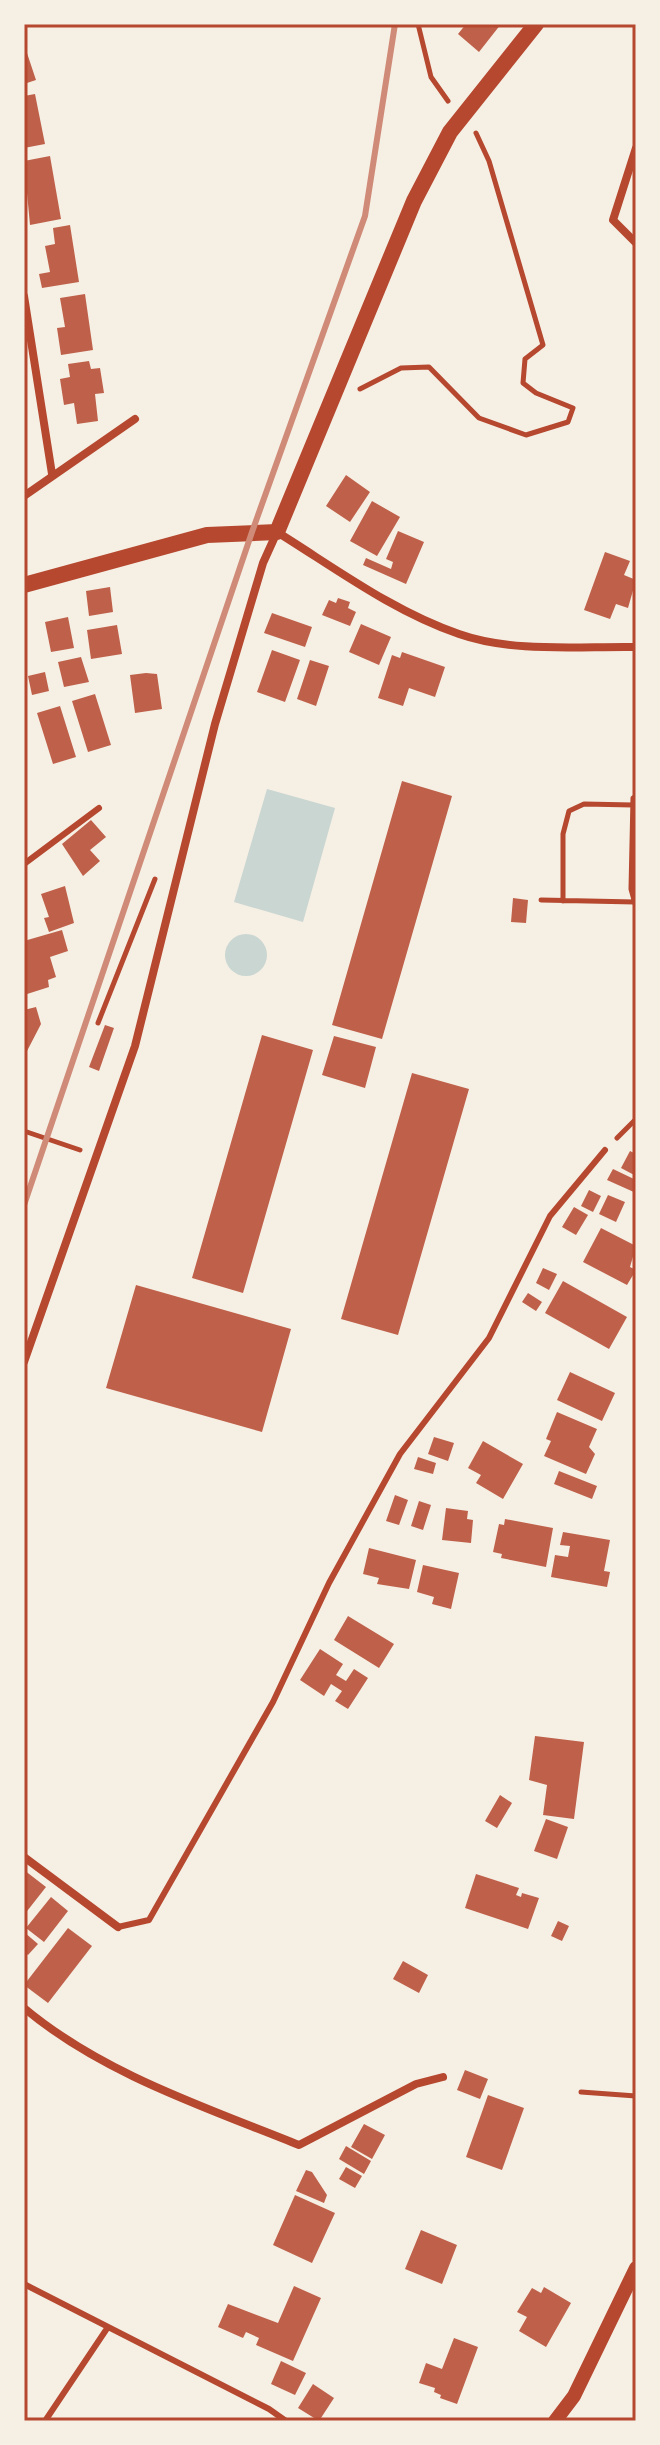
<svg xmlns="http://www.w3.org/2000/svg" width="660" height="2445" viewBox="0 0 660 2445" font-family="'Fira Sans Condensed',sans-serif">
<rect width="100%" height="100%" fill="#f6efe4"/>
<!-- water -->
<path fill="#c9d6d2" d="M267 789 335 808 303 922 234 902Z
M225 955a21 21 0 1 1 42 0a21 21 0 1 1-42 0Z"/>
<!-- building -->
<path fill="#bf614a" d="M466 24H501L479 52 458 34Z
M24 44 36 80 24 84Z
M35 94 45 144 24 148V96Z
M50 156 61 219 30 225 24 161Z
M70 225 79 282 42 288 39 274 50 272 45 246 55 244 53 228Z
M85 294 93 350 61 355 57 328 65 327 60 298Z
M89 361 91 369 100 368 104 393 95 394 98 421 77 424 74 403 64 405 60 379 70 377 68 364Z
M346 475 370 492 350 522 326 506Z
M372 501 400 517 377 556 350 541Z
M398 531 424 542 406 584 363 565 366 558 391 569 393 562 386 559Z
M605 552 630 561 624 575 636 580 628 608 616 604 610 619 584 610Z
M110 587 113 612 89 616 86 591Z
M338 598 350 602 348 608 356 612 350 626 322 615 329 600 336 603Z
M272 613 312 627 305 647 264 633Z
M68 617 74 648 51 652 45 622Z
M361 624 391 637 379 665 349 652Z
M117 625 122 654 91 659 87 630Z
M272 650 300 660 285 702 257 692Z
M402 652 445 667 435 697 409 688 403 706 378 698 392 655 400 658Z
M81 657 89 682 64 687 58 662Z
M310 660 329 666 316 706 297 699Z
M45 672 49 691 32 695 28 676Z
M146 673 157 674 162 709 135 713 130 675Z
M95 694 111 745 88 752 72 701Z
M60 706 76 757 53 764 37 713Z
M402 781 452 796 382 1039 332 1025Z
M91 820 106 837 90 850 100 861 83 876 62 844Z
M65 886 74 923 49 932 44 918 49 917 41 894Z
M513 898 528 900 526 923 511 922Z
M62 930 68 951 50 957 56 977 48 980 49 987 24 995V941Z
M36 1007 41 1024 26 1053 24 1010Z
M105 1025 114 1028 99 1071 89 1067Z
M262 1035 313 1050 243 1293 192 1278Z
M334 1036 376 1047 365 1088 322 1075Z
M412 1073 469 1089 398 1335 341 1319Z
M630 1151 636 1154V1176L621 1168Z
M613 1169 636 1180V1193L607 1180Z
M589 1190 601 1196 593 1212 581 1206Z
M608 1195 625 1202 616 1222 599 1214Z
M574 1207 588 1215 576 1235 562 1227Z
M601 1228 636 1246 630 1267 636 1270 627 1285 583 1262Z
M543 1268 557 1274 549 1290 536 1283Z
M563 1281 627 1317 609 1349 545 1313Z
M136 1285 291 1329 262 1432 106 1388Z
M528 1293 542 1302 536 1311 522 1302Z
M570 1372 615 1393 602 1421 557 1400Z
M557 1412 597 1429 589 1447 595 1454 586 1474 544 1456 551 1441 546 1439Z
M434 1437 454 1443 448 1461 428 1454Z
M483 1441 523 1464 503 1499 476 1483 481 1475 468 1468Z
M418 1457 436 1463 433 1474 414 1469Z
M559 1471 597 1486 592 1499 554 1484Z
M395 1495 408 1500 399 1525 386 1521Z
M419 1501 431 1505 423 1530 411 1526Z
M446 1508 468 1511 467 1519 473 1520 471 1543 442 1540Z
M505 1519 553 1528 546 1567 501 1558 502 1554 493 1552 499 1524 504 1525Z
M563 1532 610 1540 604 1571 610 1572 607 1587 551 1577 555 1555 568 1557 570 1546 560 1545Z
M369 1548 416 1560 409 1589 377 1584 379 1578 363 1574Z
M423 1565 459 1573 451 1609 432 1604 434 1597 417 1592Z
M348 1616 394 1644 379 1668 334 1640Z
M320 1649 343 1664 336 1675 346 1681 354 1669 368 1678 348 1709 335 1701 342 1691 331 1684 324 1696 300 1680Z
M535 1736 584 1742 574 1819 543 1815 547 1785 529 1780Z
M500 1795 512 1803 497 1828 485 1821Z
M546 1819 568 1827 557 1859 534 1851Z
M24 1870 46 1887 24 1915Z
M476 1874 519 1888 516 1895 521 1897 522 1893 539 1898 528 1929 465 1908Z
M51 1897 68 1911 44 1942 26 1928Z
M558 1921 569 1926 562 1941 551 1936Z
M68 1928 92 1946 48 2003 24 1985Z
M24 1932 38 1944 28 1955 24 1952Z
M403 1961 428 1975 419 1993 393 1979Z
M465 2070 488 2079 480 2099 457 2090Z
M488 2095 524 2108 502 2170 466 2157Z
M364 2124 385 2135 372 2159 351 2147Z
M346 2146 371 2161 364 2174 339 2159Z
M346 2167 362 2176 355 2188 339 2179Z
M306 2170 312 2172 327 2195 324 2203 296 2191Z
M295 2195 335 2213 312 2263 273 2245Z
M421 2230 457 2245 442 2284 405 2269Z
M294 2286 321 2298 293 2361 256 2345 259 2338 246 2332 243 2338 218 2327 228 2304 278 2323Z
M544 2287 571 2303 546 2347 519 2331 527 2317 517 2312 532 2288 541 2293Z
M454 2338 478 2347 457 2404 440 2398 441 2395 434 2392 435 2388 419 2383 426 2363 442 2369Z
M281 2361 306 2373 295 2395 271 2384Z
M313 2384 334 2398 319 2421 298 2408Z"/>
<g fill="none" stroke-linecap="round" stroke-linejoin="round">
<!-- path -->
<path stroke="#b5482f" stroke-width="5" d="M418 24 431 77 448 101
M360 389 401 368 429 367 479 418 526 435 568 422 573 408 536 393 523 383 525 359 543 345 489 161 476 133
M636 796 633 798 631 889 636 907
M541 900 635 902
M563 901V834L569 811 584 804 633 805
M98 1023 155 879
M24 1131 80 1150
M617 1138 636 1119
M581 2092 636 2096"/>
<!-- service -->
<path stroke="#b5482f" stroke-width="6" d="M24 864 99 808
M118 1927 149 1920 273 1702 329 1583 400 1454 489 1338 550 1216 605 1150
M24 2284 269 2409 286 2421
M45 2421 108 2327"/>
<!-- minor -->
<path stroke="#b5482f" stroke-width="8" d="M636 148 613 220 636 243
M24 296 52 474
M24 496 135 419
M24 1362 135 1046 215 724 263 563 277 532C335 568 394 612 459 634 513 653 579 646 636 647
M24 1857 118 1927
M24 2008C103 2074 205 2107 299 2145L416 2084 443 2077"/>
<!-- tertiary -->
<path stroke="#b5482f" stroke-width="14" d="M555 2421 574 2396 636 2268"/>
<!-- secondary -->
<path stroke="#b5482f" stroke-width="16" d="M24 585 207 535 277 532 414 201 450 132 536 24"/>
<!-- rail -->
<path stroke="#cf8b77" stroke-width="6" d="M24 1205 252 532 365 216 395 24"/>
</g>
<!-- border -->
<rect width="660" height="2445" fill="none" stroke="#f6efe4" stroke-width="52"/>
<rect x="26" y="26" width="608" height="2393" fill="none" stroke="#b5482f" stroke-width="3"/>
</svg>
